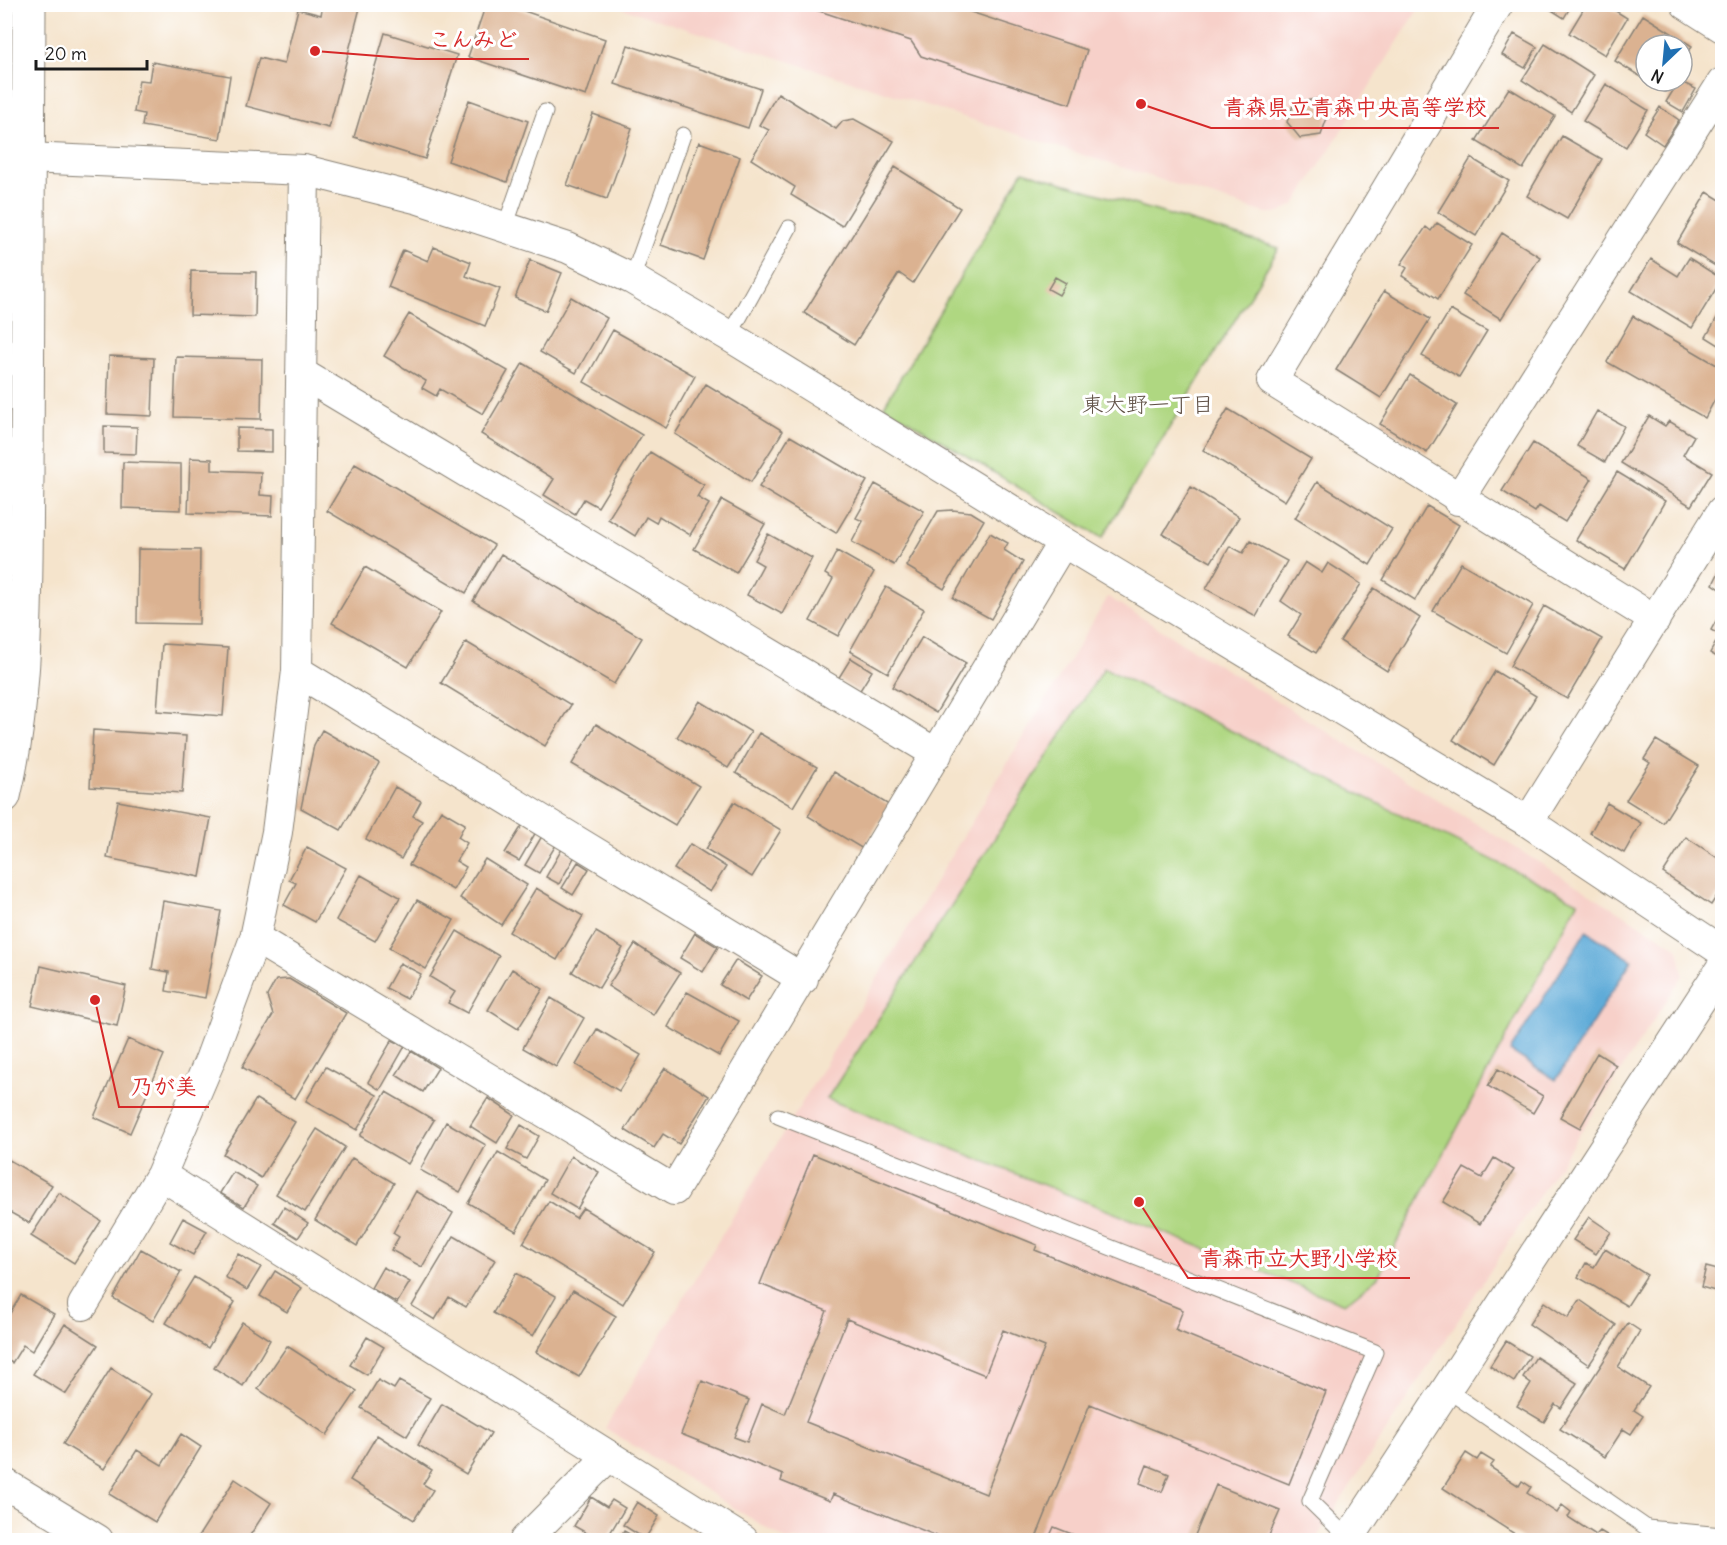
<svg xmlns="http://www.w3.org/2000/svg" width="1727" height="1545" viewBox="0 0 1727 1545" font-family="Delius,'Klee One',sans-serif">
<rect width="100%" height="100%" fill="#fff"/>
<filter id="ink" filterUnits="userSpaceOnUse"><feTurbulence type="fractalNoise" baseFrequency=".0167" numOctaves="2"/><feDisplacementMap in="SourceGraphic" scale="12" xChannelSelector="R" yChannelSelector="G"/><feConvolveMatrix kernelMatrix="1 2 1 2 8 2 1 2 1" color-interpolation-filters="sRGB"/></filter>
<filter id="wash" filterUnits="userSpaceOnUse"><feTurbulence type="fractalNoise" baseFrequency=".008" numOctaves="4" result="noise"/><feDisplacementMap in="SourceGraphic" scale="24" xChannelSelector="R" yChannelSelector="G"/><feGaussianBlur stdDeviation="1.35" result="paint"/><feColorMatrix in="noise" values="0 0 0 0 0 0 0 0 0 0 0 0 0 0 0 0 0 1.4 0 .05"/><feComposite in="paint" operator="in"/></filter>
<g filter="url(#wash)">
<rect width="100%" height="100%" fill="#f5e4cc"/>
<!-- built -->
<path fill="#f7d0c9" d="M612 5H1421L1295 204 1280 213H1265Z
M1108 597 1678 948 1683 975 1315 1540H786L605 1428Z"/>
<!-- green -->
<path fill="#afd781" stroke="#667a4e" stroke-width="1.5" d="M1023 171 1279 248 1102 538 884 406Z
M1104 668 1578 902 1378 1277 1344 1304 827 1099Z"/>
<!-- water -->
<path fill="#5fabd8" stroke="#3e647a" stroke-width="1.5" d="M1586 931 1632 960 1556 1080 1510 1051Z"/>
<g id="blocks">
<!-- building -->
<path fill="#dbb291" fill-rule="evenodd" d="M323 4H361L329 128 246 106 259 58 284 64 298 9 321 15Z
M486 4H504L605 39 586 96 468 57Z
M798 4H946L1087 50 1070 104 921 56 911 41Z
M1542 4H1572L1564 18Z
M1586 5H1606L1627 18 1605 55 1569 33Z
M1643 15 1692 46 1682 63V45H1646V80L1615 61Z
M385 33 457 55 425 159 354 137Z
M1514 34 1537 47 1525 68 1502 55Z
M1545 44 1594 75 1571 112 1522 80Z
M628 45 761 89 748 128 615 84Z
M152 62 230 76 220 139 142 126 144 114 134 112 139 80 149 81Z
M1647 81H1671L1665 92Z
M1679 81 1696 89 1683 112 1666 102Z
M1606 84 1648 110 1626 147 1583 121Z
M1509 88 1555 116 1523 169 1476 141Z
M778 93 836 129 843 121 854 119 894 141 842 226 791 195 795 187 751 159 769 130 759 125Z
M1315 99 1328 115 1321 135 1300 138 1287 122 1294 103Z
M469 100 528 121 507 182 448 161Z
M1660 107 1679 120 1663 145 1644 132Z
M593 114 632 128 607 199 567 185Z
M1562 136 1602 159 1567 219 1527 196Z
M699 142 740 157 703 260 661 245Z
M1471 158 1509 181 1476 236 1438 212Z
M895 167 960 208 913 283 899 273 854 345 804 313Z
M1707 192 1722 201V270L1677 243Z
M1437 223 1472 245 1438 299 1402 276 1407 268 1401 264 1426 227 1431 231Z
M1502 233 1540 257 1501 319 1463 295Z
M434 247 471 262 466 276 500 289 485 326 388 287 403 250 428 261Z
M1689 258 1722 279 1692 328 1631 291 1651 259 1678 276Z
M530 260 562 273 546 311 515 298Z
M191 271 256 272 255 317 190 315Z
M1055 277 1066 283 1059 295 1048 289Z
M1384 291 1430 319 1381 398 1336 370Z
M571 297 607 318 576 373 540 352Z
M1722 309V347L1706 337Z
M1450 310 1487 331 1459 377 1422 356Z
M409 314 508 371 483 414 440 389 436 396 422 388 426 381 384 356Z
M1633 316 1722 368V386L1705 418 1607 362Z
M613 330 695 376 666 428 584 382Z
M109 356 154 358 152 416 107 414Z
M176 357 262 359 261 419 174 417Z
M523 363 642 435 598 507 584 499 575 514 544 495 554 479 481 434Z
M1410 375 1457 405 1427 453 1380 424Z
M706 384 783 431 751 482 675 434Z
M1228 409 1311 459 1285 501 1203 450Z
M1597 411 1624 426 1605 462 1577 446Z
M1649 416 1665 426 1669 421 1694 436 1683 455 1712 472 1691 506 1621 463Z
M104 426 137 427 136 454 104 453Z
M237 428 272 429V452L237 451Z
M790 436 867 481 836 533 759 487Z
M1533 443 1592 479 1565 522 1539 506 1535 512 1502 491Z
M650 452 704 485 697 497 709 504 690 535 659 516 656 523 646 517 635 536 608 519Z
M190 458 212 459V470L261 472 260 495 273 496 272 516 188 513Z
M123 462 181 464V510L122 508Z
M355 464 494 545 466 593 327 511Z
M1617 472 1665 501 1625 569 1576 540Z
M1317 482 1392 529 1370 565 1295 518Z
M875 484 924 511 894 565 852 542 863 521 856 518Z
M1191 487 1239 517 1211 562 1163 534Z
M722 500 765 524 736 573 694 549Z
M1427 506 1459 525 1415 600 1383 580Z
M952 510 971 512 984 520 944 589 906 566 938 511Z
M990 533 1008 543 1004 550 1023 562 991 619 953 598Z
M768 534 812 558 782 614 747 595 763 565 754 560Z
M1250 541 1287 561 1256 616 1206 589 1230 546 1243 553Z
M138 549 200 550 199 624 137 623Z
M837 551 874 572 838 636 810 621 833 579 825 574Z
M501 554 642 638 614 684 473 601Z
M1305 562 1322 573 1328 563 1361 584 1316 653 1288 636 1301 615 1281 601Z
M1461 563 1533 605 1506 653 1433 611Z
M1722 566V590L1713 584Z
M365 567 441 612 408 667 332 623Z
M886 587 924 609 888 673 850 651Z
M1374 588 1420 618 1387 671 1340 641Z
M1544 606 1602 639 1567 699 1510 666Z
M1722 610V660L1710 653 1720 635 1711 630Z
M922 637 966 663 936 713 892 687Z
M466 642 571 705 545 746 441 683Z
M162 644 228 648 223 716 157 711Z
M851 658 872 671 859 692 838 679Z
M1495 671 1536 696 1494 765 1453 740Z
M700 701 751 732 728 768 677 737Z
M596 724 699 786 675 825 572 764Z
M93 730 186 736 182 793 90 787Z
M322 730 379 763 341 830 301 808 314 745Z
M759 733 817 767 793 807 736 773Z
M1656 740 1699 766 1663 823 1626 800 1650 763 1644 759Z
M834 772 889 805 863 849 808 816Z
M395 787 421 801 413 816 422 821 401 859 366 839Z
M118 801 211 818 200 877 107 858Z
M734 802 781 830 752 877 706 849Z
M1607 803 1641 823 1624 853 1590 833Z
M441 810 465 824 458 837 467 843 456 861 466 867 453 890 409 865Z
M523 824 536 832 519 861 505 853Z
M542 836 556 845 539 873 525 865Z
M1686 837 1722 861V888L1711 905 1663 873Z
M690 844 726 867 710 892 674 869Z
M307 847 346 868 315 922 284 905 296 883 289 880Z
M562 849 575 856 559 884 546 877Z
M485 859 527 885 501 925 460 898Z
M578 862 589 869 573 895 562 888Z
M361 875 400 897 375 941 336 920Z
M536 888 583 916 557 960 509 932Z
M417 900 454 920 426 969 389 948Z
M163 901 221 911 205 998 166 991 169 972 152 969Z
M457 931 499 956 467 1013 448 1003 455 992 430 977Z
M596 932 623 948 599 988 572 972Z
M695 933 718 947 703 972 680 958Z
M635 944 680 973 653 1015 608 986Z
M736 960 762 976 746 1001 720 985Z
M400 963 421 974 407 999 386 988Z
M41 966 126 986 117 1026 32 1006Z
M512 969 543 989 518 1029 488 1010Z
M289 979 346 1013 295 1099 242 1067 273 1015 267 996 276 980Z
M687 992 739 1021 719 1056 668 1027Z
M551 998 584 1018 556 1067 523 1048Z
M597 1029 641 1055 619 1091 576 1065Z
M128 1039 164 1055 130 1133 94 1117Z
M392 1040 405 1046 380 1090 368 1082Z
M411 1051 438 1068 423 1092 396 1075Z
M1597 1053 1616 1065 1580 1128 1560 1117Z
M326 1067 377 1095 357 1130 306 1101Z
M665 1068 709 1096 679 1144 663 1134 654 1148 625 1130Z
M1498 1069 1543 1096 1533 1113 1488 1086Z
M386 1092 434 1120 408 1164 360 1136Z
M488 1098 514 1115 497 1143 470 1126Z
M256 1099 295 1122 261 1178 223 1154Z
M446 1122 486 1145 460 1192 420 1170Z
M521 1125 539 1136 526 1159 507 1149Z
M317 1129 345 1147 305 1212 276 1194Z
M498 1152 545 1180 516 1231 468 1203Z
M813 1154 1037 1245 1035 1250 1183 1310 1175 1330 1326 1392 1289 1484 1090 1404 1035 1540H947L833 1494 830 1501 781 1481 783 1475 681 1434 702 1381 749 1400 734 1437 747 1442 762 1404 785 1414 827 1311 760 1284ZM847 1319 985 1375 1003 1330 1045 1347 986 1494 806 1422Z
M571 1156 599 1172 577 1209 550 1193Z
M4 1157 52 1185 29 1223 4 1209Z
M352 1158 394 1183 357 1246 315 1220Z
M1494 1158 1514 1170 1480 1224 1443 1202 1464 1168 1482 1178Z
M233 1172 257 1186 244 1207 220 1193Z
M416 1191 453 1213 422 1267 391 1250 399 1237 393 1233Z
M59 1193 101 1221 74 1263 31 1236Z
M549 1201 576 1218 583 1208 655 1252 623 1304 523 1243Z
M284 1207 308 1223 298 1238 274 1223Z
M1589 1217 1611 1232 1596 1254 1573 1240Z
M183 1218 207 1231 193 1255 170 1242Z
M454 1236 495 1260 466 1307 449 1297 435 1320 412 1306Z
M141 1249 181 1272 153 1321 113 1298Z
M1605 1249 1647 1275 1627 1306 1578 1277 1586 1263 1594 1267Z
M238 1254 261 1267 247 1290 225 1277Z
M383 1267 410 1282 397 1303 371 1288Z
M1706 1267 1722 1271V1293L1701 1287Z
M275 1271 302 1288 287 1312 260 1296Z
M516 1273 556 1296 533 1336 493 1313Z
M194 1277 235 1302 208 1348 166 1323Z
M573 1290 616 1316 579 1377 536 1352Z
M21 1295 54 1314 32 1351 23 1345 12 1363 4 1358V1323Z
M1580 1300 1616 1325 1589 1365 1529 1324 1544 1302 1568 1318Z
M242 1322 270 1340 243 1386 214 1368Z
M1628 1323 1640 1331 1618 1367 1649 1387 1634 1410 1643 1416 1631 1434 1623 1429 1605 1457 1560 1429Z
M65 1324 98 1345 66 1394 33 1374Z
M367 1337 384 1347 367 1375 350 1365Z
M1506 1341 1530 1356 1514 1382 1490 1366Z
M287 1346 357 1391 327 1435 258 1389Z
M1536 1357 1577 1383 1561 1408 1555 1404 1544 1422 1517 1406 1531 1383 1523 1377Z
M111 1368 151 1394 104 1469 63 1444Z
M378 1380 394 1389 399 1381 430 1398 407 1436 361 1408Z
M442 1404 491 1433 466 1474 418 1445Z
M181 1434 201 1447 155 1522 109 1494 137 1450 162 1465Z
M377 1435 432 1470 423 1484 433 1490 414 1520 350 1480Z
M1466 1453 1477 1460 1481 1454 1494 1462 1490 1467 1519 1486 1522 1481 1531 1487 1527 1493 1557 1513 1562 1505 1571 1512 1568 1517 1596 1535 1600 1531 1610 1537 1607 1540H1524L1443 1488Z
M1147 1465 1169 1474 1162 1492 1140 1483Z
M235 1479 271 1503 247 1540H196Z
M1216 1485 1280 1511 1267 1540H1193Z
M591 1497 607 1507 612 1500 625 1508 606 1540H599L574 1526Z
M637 1502 659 1516 645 1539 623 1525Z
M1054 1527 1087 1540H1048Z
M624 1531 640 1540H619Z"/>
</g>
</g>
<g filter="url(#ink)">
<use href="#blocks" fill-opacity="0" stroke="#888074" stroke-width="1.5"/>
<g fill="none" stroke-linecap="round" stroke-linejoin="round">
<defs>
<path id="lane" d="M505 227 545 112
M632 279 683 135
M729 336 789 228
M778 1116 1375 1352 1310 1501 1349 1539
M1446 1389 1647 1528 1722 1535"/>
<path id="street" d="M1498 4 1272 381 1655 620
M1686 4 1722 27
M4 157 304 170 419 199 568 248 632 279 729 336 1063 542 1528 822 1722 951
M301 373 937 754
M1458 500 1722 83
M297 671 803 979
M1528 822 1722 511
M255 938 674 1190 1063 542
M161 1175 743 1540
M83 1305 161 1175 210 1060 255 938 277 832 297 671 304 170
M4 1483 98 1540
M525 1540 608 1457
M1348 1540 1722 967"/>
<path id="secondary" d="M4 796C29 694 25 585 27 480 29 322 28 163 29 4"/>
</defs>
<!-- lane casing -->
<use href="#lane" stroke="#888074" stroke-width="17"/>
<!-- street casing -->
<use href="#street" stroke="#888074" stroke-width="32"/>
<!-- secondary casing -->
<use href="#secondary" stroke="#888074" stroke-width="35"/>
<!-- lane -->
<use href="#lane" stroke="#fff" stroke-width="15"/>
<!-- street -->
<use href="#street" stroke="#fff" stroke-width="30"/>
<!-- secondary -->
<use href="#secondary" stroke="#fff" stroke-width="33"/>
</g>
</g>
<g text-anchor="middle" stroke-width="6" stroke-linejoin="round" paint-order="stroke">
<!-- neighbourhood labels -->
<g font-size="22" fill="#5f5045" stroke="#fff">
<text x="1148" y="412">東大野一丁目</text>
</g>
</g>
<!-- callouts -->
<path fill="none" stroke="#d62828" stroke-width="2" d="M315 51L417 59H529M1141 104L1211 128H1499M95 1000L119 1107H209M1139 1202L1188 1278H1410"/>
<g fill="#d62828" stroke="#fff" stroke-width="2">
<circle cx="315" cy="51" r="6"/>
<circle cx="1141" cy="104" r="6"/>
<circle cx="95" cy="1000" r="6"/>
<circle cx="1139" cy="1202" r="6"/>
</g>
<g font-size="22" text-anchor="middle" font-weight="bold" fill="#d62828" stroke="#fff" stroke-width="6" stroke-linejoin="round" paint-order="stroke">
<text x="473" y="47">こんみど</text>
<text x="1355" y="115">青森県立青森中央高等学校</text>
<text x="164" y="1094">乃が美</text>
<text x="1299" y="1266">青森市立大野小学校</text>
</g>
<!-- margin -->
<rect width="1727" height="1545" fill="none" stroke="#fff" stroke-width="24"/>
<!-- north arrow -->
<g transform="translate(1664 63) rotate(206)"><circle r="28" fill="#ffffff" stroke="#a4a4a4" stroke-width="1.5"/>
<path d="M0-4.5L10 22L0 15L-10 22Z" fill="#1f6fb2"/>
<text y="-9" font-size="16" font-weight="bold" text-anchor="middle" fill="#1c1c1c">N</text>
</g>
<!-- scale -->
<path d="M36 60v9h111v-9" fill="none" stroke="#1c1c1c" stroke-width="3"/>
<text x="45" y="60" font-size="18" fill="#1c1c1c" stroke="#ffffff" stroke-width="4.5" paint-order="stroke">20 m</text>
</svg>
